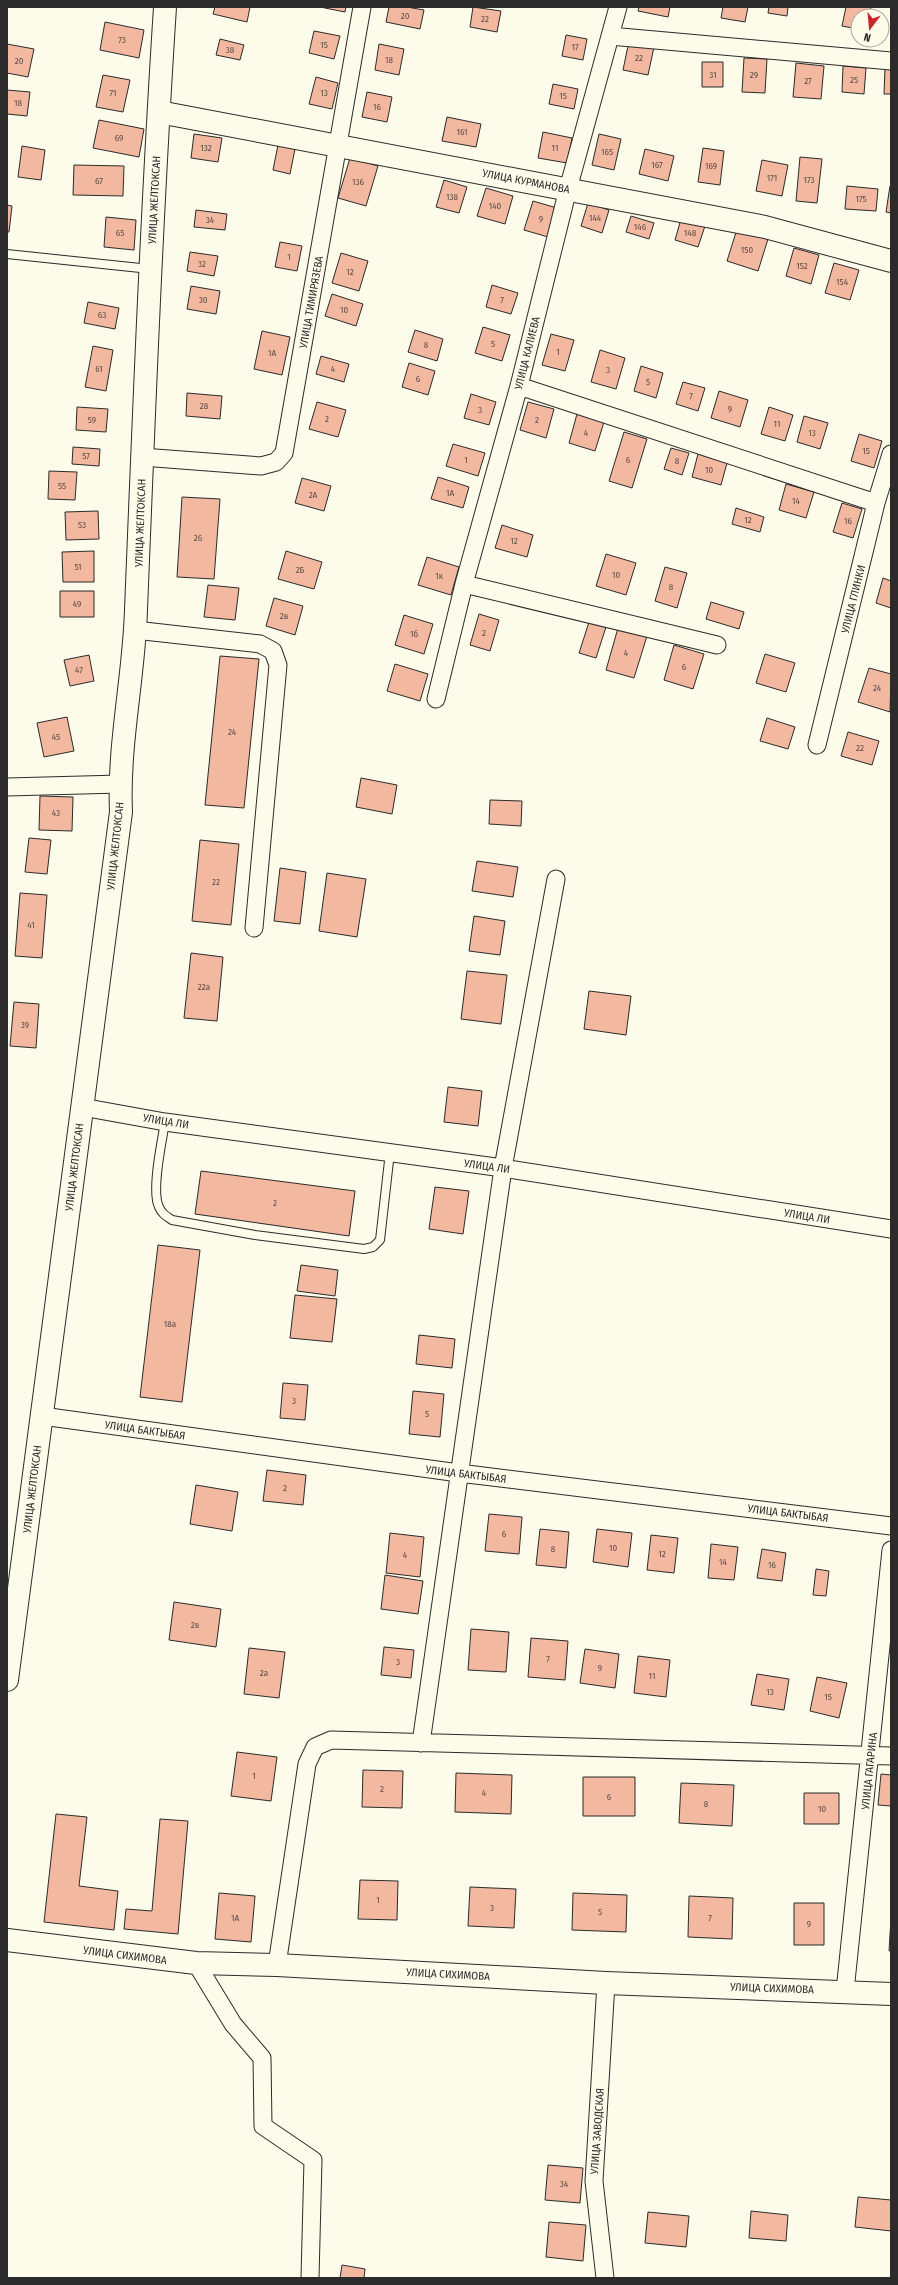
<svg xmlns="http://www.w3.org/2000/svg" width="898" height="2285" viewBox="0 0 898 2285" font-family="'Fira Sans Condensed',sans-serif">
<rect width="100%" height="100%" fill="#fdfbea"/>
<!-- building -->
<path fill="#f2b8a0" stroke="#2b2b2b" d="M215 7H250L247 22 213 14Z
M320 7H346L345 12Z
M389 7H407L424 10 420 29 386 22Z
M473 7 501 11 497 32 470 27Z
M639 7H670L668 17 638 11Z
M723 7H748L745 22 721 18Z
M769 7H788L787 16 768 13Z
M846 7H871L869 16H858V29L842 26Z
M105 22 144 30 139 58 100 50Z
M314 31 340 36 334 59 309 53Z
M566 35 587 39 583 60 562 56Z
M220 39 244 45 240 60 216 55Z
M629 41 654 47 648 75 623 70Z
M7 44 34 49 28 77 7 73Z
M379 44 404 49 399 75 375 70Z
M744 58 767 59 765 93 742 92Z
M702 62H723V87H702Z
M796 63 824 66 821 99 793 97Z
M843 66 866 68 864 94 842 92Z
M885 68 891 69V94H884Z
M103 75 130 80 123 112 96 107Z
M316 77 338 83 332 109 309 104Z
M553 84 578 89 574 109 549 104Z
M7 90 30 92 27 116 7 114Z
M367 92 392 97 387 122 362 117Z
M447 117 481 124 476 147 442 141Z
M99 120 144 129 139 157 93 148Z
M543 132 572 138 567 163 538 158Z
M194 134 222 138 218 162 191 158Z
M599 134 621 139 614 170 592 165Z
M278 145 295 149 290 174 273 170Z
M22 146 45 150 41 180 18 177Z
M703 148 724 151 720 185 698 182Z
M645 149 674 156 668 181 639 174Z
M800 157 822 159 817 203 796 201Z
M350 158 378 166 366 206 338 198Z
M762 160 788 165 782 196 756 191Z
M74 165 124 166 123 196 73 195Z
M444 180 467 187 459 213 436 207Z
M847 186 878 189 876 211 845 209Z
M890 186H891V213L886 212Z
M486 188 513 196 505 224 477 216Z
M533 201 557 208 548 237 524 230Z
M588 203 609 210 602 233 581 226Z
M7 205 12 206 9 232H7Z
M196 210 227 214 225 230 194 227Z
M631 216 654 223 649 239 626 232Z
M106 217 136 220 134 250 104 247Z
M681 219 705 226 698 247 675 240Z
M737 229 768 239 758 271 727 261Z
M280 242 302 246 297 271 275 267Z
M794 248 819 255 811 284 786 276Z
M190 252 218 256 214 276 187 271Z
M341 253 368 261 359 291 332 283Z
M834 263 859 270 850 300 825 293Z
M492 285 518 293 511 314 486 307Z
M191 286 220 291 216 314 187 309Z
M332 294 363 304 356 326 325 316Z
M88 302 119 308 115 329 84 323Z
M483 327 510 335 502 361 475 353Z
M415 330 443 339 437 361 408 352Z
M262 331 290 337 282 375 254 369Z
M551 334 574 340 565 371 542 365Z
M93 346 113 350 106 391 85 387Z
M600 350 625 358 616 389 591 382Z
M321 356 349 364 344 382 316 374Z
M409 363 435 371 428 395 402 387Z
M641 366 663 373 656 398 634 391Z
M683 382 705 388 698 411 676 404Z
M719 391 748 400 740 427 711 418Z
M187 393 222 396 220 419 186 416Z
M471 394 496 402 489 425 464 418Z
M317 402 346 410 338 437 309 429Z
M528 402 554 409 546 438 520 430Z
M77 407 108 409 106 432 76 430Z
M769 407 793 415 785 441 761 434Z
M577 414 604 422 595 451 569 443Z
M804 416 828 423 820 449 797 442Z
M624 432 647 439 632 488 609 481Z
M859 434 882 441 874 468 851 461Z
M453 444 485 453 478 476 446 466Z
M73 447 100 449 99 466 72 464Z
M671 448 689 453 682 475 664 469Z
M698 454 727 463 721 485 692 477Z
M49 471 77 472 75 500 48 499Z
M438 477 469 487 463 508 431 499Z
M302 478 331 486 324 511 295 503Z
M786 484 814 492 806 518 779 510Z
M182 497 220 499 214 579 177 577Z
M842 503 862 509 853 538 833 532Z
M736 508 764 517 760 532 732 524Z
M98 511 99 539 66 540 65 512Z
M502 525 533 535 527 557 495 548Z
M94 551V582H63L62 552Z
M286 551 322 562 314 589 278 579Z
M606 554 636 563 626 595 596 586Z
M427 557 459 567 451 595 418 585Z
M665 567 687 573 677 608 655 601Z
M883 578 891 581V608L876 603Z
M208 585 239 588 235 620 204 617Z
M60 591H94V617H60Z
M274 598 303 606 295 635 266 626Z
M711 602 744 612 739 629 706 619Z
M479 614 499 620 490 651 470 645Z
M404 615 433 624 424 654 395 645Z
M589 622 606 627 596 658 579 653Z
M618 628 647 636 634 678 606 670Z
M674 645 704 654 693 689 664 680Z
M765 654 795 663 786 692 756 683Z
M89 655 94 681 70 686 64 660Z
M220 656 259 659 244 808 205 805Z
M395 664 428 674 420 701 387 691Z
M869 668 891 674 890 712 858 702Z
M67 717 74 751 44 757 37 723Z
M767 718 795 727 788 749 760 741Z
M848 732 879 741 872 765 841 756Z
M361 778 397 785 392 814 356 807Z
M40 796 73 797 72 831 39 830Z
M490 800 522 801 521 826 489 824Z
M29 838 51 840 47 874 25 872Z
M200 840 239 844 231 925 192 921Z
M477 861 518 867 513 897 472 891Z
M280 868 306 872 300 924 274 921Z
M327 873 366 879 357 937 319 931Z
M20 893 47 895 42 958 15 956Z
M474 916 505 921 500 955 469 951Z
M191 953 223 957 217 1021 184 1018Z
M467 971 507 975 501 1024 461 1019Z
M589 991 631 996 626 1035 584 1029Z
M14 1002 39 1004 36 1048 10 1046Z
M448 1087 482 1091 478 1126 444 1122Z
M201 1171 355 1191 349 1236 195 1214Z
M435 1187 469 1191 463 1234 429 1229Z
M158 1245 200 1250 182 1402 140 1397Z
M301 1265 338 1270 335 1296 297 1291Z
M295 1295 337 1299 332 1342 290 1338Z
M419 1335 455 1339 452 1368 416 1364Z
M283 1383 308 1385 305 1420 280 1418Z
M413 1391 444 1394 440 1437 409 1434Z
M267 1470 306 1475 303 1505 263 1501Z
M196 1485 238 1492 232 1531 190 1524Z
M489 1514 522 1517 519 1554 485 1551Z
M540 1529 569 1532 566 1568 536 1565Z
M597 1529 632 1533 628 1567 593 1562Z
M390 1533 424 1537 420 1577 386 1573Z
M651 1535 678 1538 674 1573 647 1570Z
M711 1544 738 1547 734 1580 708 1578Z
M762 1549 786 1553 782 1581 757 1578Z
M816 1569 829 1571 826 1596 813 1595Z
M385 1575 423 1581 418 1614 381 1609Z
M174 1602 221 1609 216 1647 169 1640Z
M471 1629 509 1632 506 1672 468 1670Z
M531 1638 568 1641 565 1680 528 1677Z
M384 1647 414 1650 411 1678 381 1675Z
M249 1648 285 1652 279 1698 244 1694Z
M585 1649 619 1654 615 1688 580 1683Z
M638 1656 670 1660 666 1697 634 1693Z
M757 1674 789 1679 784 1710 751 1705Z
M817 1677 847 1683 839 1718 810 1711Z
M237 1752 277 1757 271 1801 231 1796Z
M363 1770 403 1771 402 1808 362 1807Z
M456 1773 512 1775 511 1814 455 1812Z
M881 1774 891 1775V1806L878 1805Z
M583 1777H635V1816H583Z
M681 1783 734 1785 732 1826 679 1823Z
M804 1793H839V1824H804Z
M56 1814 87 1817 79 1886 118 1891 114 1930 44 1922Z
M160 1819 188 1821 178 1934 124 1929 126 1909 152 1911Z
M360 1880 398 1881 397 1920 358 1919Z
M470 1887 516 1889 514 1928 468 1926Z
M219 1893 255 1896 251 1942 215 1939Z
M573 1893 627 1895 626 1932 572 1930Z
M689 1896 733 1898 732 1939 688 1937Z
M794 1903H824V1945H794Z
M891 1918V1951H889Z
M548 2165 583 2168 580 2203 545 2200Z
M858 2197 891 2200V2231L855 2227Z
M751 2211 788 2215 786 2241 749 2238Z
M648 2212 689 2216 686 2247 645 2243Z
M549 2222 586 2225 583 2261 546 2257Z
M342 2265 365 2269 364 2278H340Z"/>
<g fill="none" stroke-linecap="round" stroke-linejoin="round">
<defs>
<path id="lane" d="M7 254 150 269
M165 1122C162 1141 151 1191 159 1207 162 1214 166 1216 172 1220L255 1235 364 1249 373 1247 380 1240 390 1152"/>
<path id="street" d="M610 36 891 61
M519 386 876 503
M142 457 261 466 276 462 284 453 362 7
M464 584 717 645
M135 630 260 644 273 651 278 665 254 928
M436 699 464 584 519 386 568 189 618 7
M817 745 876 503 891 454
M7 787 120 784
M82 1107 165 1122 503 1168 891 1229
M42 1416 459 1473 891 1526
M421 1743 503 1168 556 879
M196 1963 233 2024 262 2058 263 2126 313 2160 310 2278
M277 1965 307 1764 315 1747 331 1740 891 1756
M845 1991 891 1550
M605 2278 594 2181 606 1983"/>
<path id="secondary" d="M159 112 765 227 891 261
M7 1680 121 812C118 744 134 677 136 610 144 409 152 208 165 7
M7 1940 196 1963 277 1965 606 1983 891 1994"/>
</defs>
<!-- lane casing -->
<use href="#lane" stroke="#2b2b2b" stroke-width="10"/>
<!-- street casing -->
<use href="#street" stroke="#2b2b2b" stroke-width="19"/>
<!-- secondary casing -->
<use href="#secondary" stroke="#2b2b2b" stroke-width="24"/>
<!-- lane -->
<use href="#lane" stroke="#fdfbea" stroke-width="8"/>
<!-- street -->
<use href="#street" stroke="#fdfbea" stroke-width="17"/>
<!-- secondary -->
<use href="#secondary" stroke="#fdfbea" stroke-width="22"/>
</g>
<g text-anchor="middle" stroke-width="3" stroke-linejoin="round" paint-order="stroke">
<!-- number labels -->
<g font-size="9" fill="#5d4e48">
<text x="405" y="19">20</text>
<text x="485" y="22">22</text>
<text x="122" y="43">73</text>
<text x="324" y="48">15</text>
<text x="575" y="50">17</text>
<text x="230" y="53">38</text>
<text x="639" y="61">22</text>
<text x="389" y="63">18</text>
<text x="19" y="64">20</text>
<text x="713" y="78">31</text>
<text x="754" y="78">29</text>
<text x="854" y="83">25</text>
<text x="808" y="84">27</text>
<text x="113" y="96">71</text>
<text x="324" y="96">13</text>
<text x="563" y="99">15</text>
<text x="18" y="106">18</text>
<text x="377" y="110">16</text>
<text x="462" y="135">161</text>
<text x="119" y="141">69</text>
<text x="206" y="151">132</text>
<text x="555" y="151">11</text>
<text x="607" y="155">165</text>
<text x="657" y="168">167</text>
<text x="711" y="169">169</text>
<text x="772" y="181">171</text>
<text x="809" y="183">173</text>
<text x="99" y="184">67</text>
<text x="358" y="185">136</text>
<text x="452" y="200">138</text>
<text x="861" y="202">175</text>
<text x="495" y="209">140</text>
<text x="595" y="221">144</text>
<text x="541" y="222">9</text>
<text x="210" y="223">34</text>
<text x="640" y="230">146</text>
<text x="120" y="236">65</text>
<text x="690" y="236">148</text>
<text x="747" y="253">150</text>
<text x="289" y="260">1</text>
<text x="202" y="267">32</text>
<text x="802" y="269">152</text>
<text x="350" y="275">12</text>
<text x="842" y="285">154</text>
<text x="203" y="303">30</text>
<text x="502" y="303">7</text>
<text x="344" y="313">10</text>
<text x="102" y="318">63</text>
<text x="493" y="347">5</text>
<text x="426" y="348">8</text>
<text x="558" y="355">1</text>
<text x="272" y="356">1А</text>
<text x="99" y="372">61</text>
<text x="333" y="372">4</text>
<text x="608" y="373">3</text>
<text x="418" y="382">6</text>
<text x="648" y="385">5</text>
<text x="691" y="399">7</text>
<text x="204" y="409">28</text>
<text x="730" y="412">9</text>
<text x="480" y="413">3</text>
<text x="327" y="422">2</text>
<text x="92" y="423">59</text>
<text x="537" y="423">2</text>
<text x="777" y="427">11</text>
<text x="586" y="436">4</text>
<text x="812" y="436">13</text>
<text x="866" y="454">15</text>
<text x="86" y="459">57</text>
<text x="466" y="463">1</text>
<text x="628" y="463">6</text>
<text x="677" y="464">8</text>
<text x="709" y="473">10</text>
<text x="62" y="489">55</text>
<text x="450" y="496">1А</text>
<text x="313" y="498">2А</text>
<text x="796" y="504">14</text>
<text x="748" y="523">12</text>
<text x="848" y="524">16</text>
<text x="82" y="528">53</text>
<text x="198" y="541">26</text>
<text x="514" y="544">12</text>
<text x="78" y="570">51</text>
<text x="300" y="573">2Б</text>
<text x="616" y="578">10</text>
<text x="439" y="579">1к</text>
<text x="671" y="590">8</text>
<text x="77" y="607">49</text>
<text x="284" y="619">2в</text>
<text x="484" y="636">2</text>
<text x="414" y="637">1б</text>
<text x="626" y="656">4</text>
<text x="684" y="670">6</text>
<text x="79" y="673">47</text>
<text x="877" y="691">24</text>
<text x="232" y="735">24</text>
<text x="56" y="740">45</text>
<text x="860" y="751">22</text>
<text x="56" y="816">43</text>
<text x="216" y="885">22</text>
<text x="31" y="928">41</text>
<text x="204" y="990">22а</text>
<text x="25" y="1028">39</text>
<text x="275" y="1206">2</text>
<text x="170" y="1327">18а</text>
<text x="294" y="1404">3</text>
<text x="427" y="1417">5</text>
<text x="285" y="1491">2</text>
<text x="504" y="1537">6</text>
<text x="613" y="1551">10</text>
<text x="553" y="1552">8</text>
<text x="662" y="1557">12</text>
<text x="405" y="1558">4</text>
<text x="723" y="1565">14</text>
<text x="772" y="1568">16</text>
<text x="195" y="1628">2в</text>
<text x="548" y="1662">7</text>
<text x="398" y="1665">3</text>
<text x="600" y="1671">9</text>
<text x="264" y="1676">2а</text>
<text x="652" y="1679">11</text>
<text x="770" y="1695">13</text>
<text x="828" y="1700">15</text>
<text x="254" y="1779">1</text>
<text x="382" y="1792">2</text>
<text x="484" y="1796">4</text>
<text x="609" y="1800">6</text>
<text x="706" y="1807">8</text>
<text x="822" y="1812">10</text>
<text x="378" y="1903">1</text>
<text x="492" y="1911">3</text>
<text x="600" y="1915">5</text>
<text x="235" y="1921">1А</text>
<text x="710" y="1921">7</text>
<text x="809" y="1927">9</text>
<text x="564" y="2187">34</text>
</g>
<!-- street labels -->
<g font-size="11" fill="#2b2b2b" stroke="#fdfbea">
<text transform="translate(526 181) rotate(11)" y="4">УЛИЦА КУРМАНОВА</text>
<text transform="translate(154 200) rotate(-87)" y="4">УЛИЦА ЖЕЛТОКСАН</text>
<text transform="translate(311 302) rotate(-80)" y="4">УЛИЦА ТИМИРЯЗЕВА</text>
<text transform="translate(527 353) rotate(-76)" y="4">УЛИЦА КАЛИЕВА</text>
<text transform="translate(140 523) rotate(-88)" y="4">УЛИЦА ЖЕЛТОКСАН</text>
<text transform="translate(853 599) rotate(-76)" y="4">УЛИЦА ГЛИНКИ</text>
<text transform="translate(115 846) rotate(-84)" y="4">УЛИЦА ЖЕЛТОКСАН</text>
<text transform="translate(166 1121) rotate(9)" y="4">УЛИЦА ЛИ</text>
<text transform="translate(487 1166) rotate(8)" y="4">УЛИЦА ЛИ</text>
<text transform="translate(74 1167) rotate(-83)" y="4">УЛИЦА ЖЕЛТОКСАН</text>
<text transform="translate(807 1216) rotate(9)" y="4">УЛИЦА ЛИ</text>
<text transform="translate(145 1430) rotate(8)" y="4">УЛИЦА БАКТЫБАЯ</text>
<text transform="translate(466 1474) rotate(7)" y="4">УЛИЦА БАКТЫБАЯ</text>
<text transform="translate(32 1489) rotate(-83)" y="4">УЛИЦА ЖЕЛТОКСАН</text>
<text transform="translate(788 1513) rotate(7)" y="4">УЛИЦА БАКТЫБАЯ</text>
<text transform="translate(869 1771) rotate(-84)" y="4">УЛИЦА ГАГАРИНА</text>
<text transform="translate(125 1955) rotate(7)" y="4">УЛИЦА СИХИМОВА</text>
<text transform="translate(448 1974) rotate(3)" y="4">УЛИЦА СИХИМОВА</text>
<text transform="translate(772 1988) rotate(2)" y="4">УЛИЦА СИХИМОВА</text>
<text transform="translate(597 2131) rotate(-86)" y="4">УЛИЦА ЗАВОДСКАЯ</text>
</g>
</g>
<!-- border -->
<rect width="898" height="2285" fill="none" stroke="#2b2b2b" stroke-width="16"/>
<!-- north arrow -->
<g transform="translate(870 28) rotate(196)"><circle r="19" fill="#fdfbea" stroke="#a9a89e"/>
<path d="M0-3L7 15L0 10L-7 15Z" fill="#c62828"/>
<text y="-6" font-size="11" font-weight="bold" text-anchor="middle" fill="#2b2b2b">N</text>
</g>
</svg>
